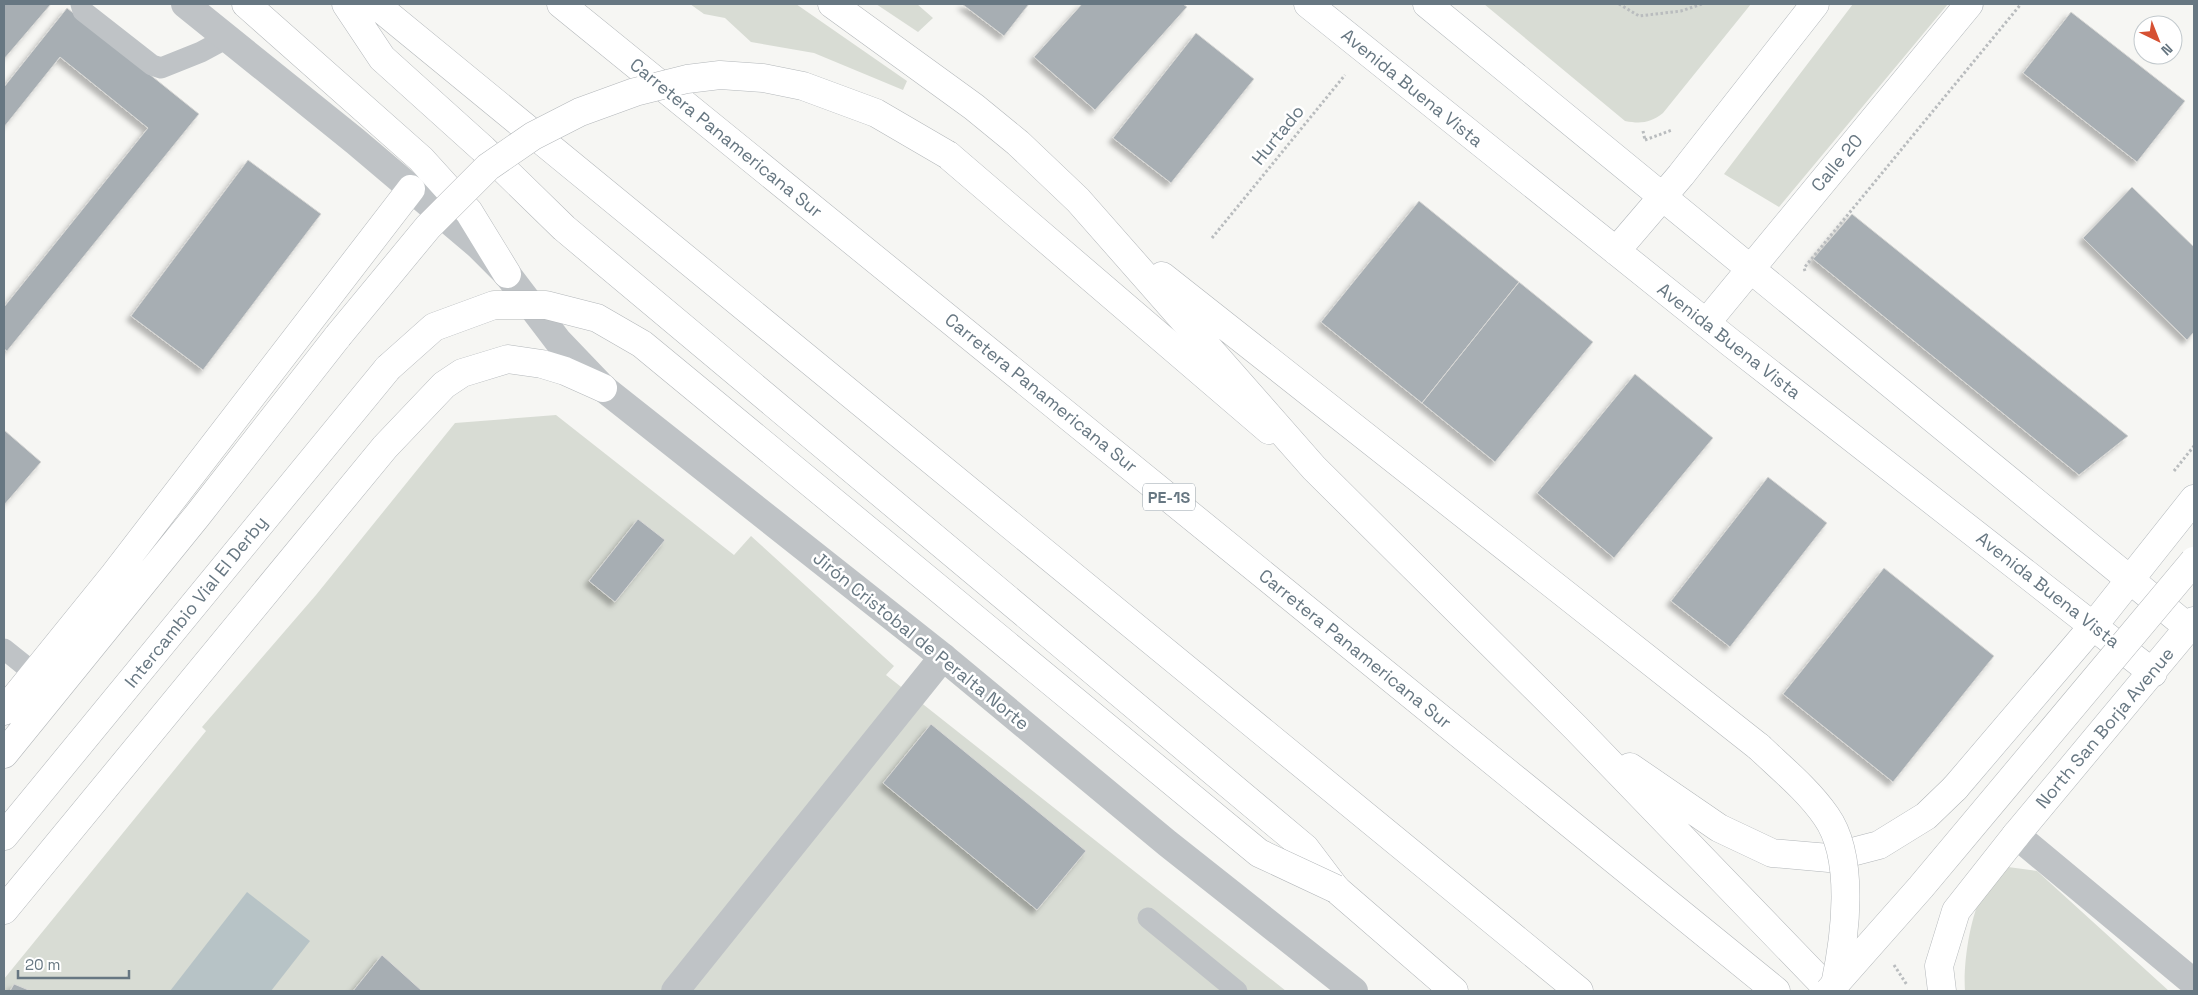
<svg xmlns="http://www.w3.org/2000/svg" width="2198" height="995" viewBox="0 0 2198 995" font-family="'Space Grotesk',sans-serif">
<defs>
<filter id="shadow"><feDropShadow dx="-4.5" dy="4.5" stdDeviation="2.5" flood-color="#0004"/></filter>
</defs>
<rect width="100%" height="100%" fill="#f6f6f3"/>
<!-- green -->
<path fill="#d8dcd4" d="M690 4H796L907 81 903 90 814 53 751 42 725 18 704 14Z
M876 4H917L933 18 918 32Z
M1484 4H1751L1663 113C1650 123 1641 124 1625 121Z
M1853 4H1948L1779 207 1724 174Z
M556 415 734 555 751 536 894 666 886 675 1286 991H4V979L206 731 202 727 316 595 455 423Z
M2008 867 2037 871 2169 991H1965C1963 964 1970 917 1983 892 1988 883 2001 874 2008 867Z"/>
<!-- water -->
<path fill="#b7c3c6" d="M247 892 310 941 271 991H170Z"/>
<!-- building -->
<path fill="#a7aeb3" stroke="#d7d7d5" filter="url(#shadow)" d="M4 4H51L4 59Z
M962 4H1029L1004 36Z
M1082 4H1183L1187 7 1095 110 1034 57Z
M67 8 199 114 7 351 4 349V307L148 128 60 57 4 127V87Z
M2071 12 2185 101 2137 162 2023 73Z
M1196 33 1254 79 1171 183 1113 138Z
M248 160 321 214 203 370 131 316Z
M2132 187 2194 247V332L2187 340 2083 238Z
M1419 201 1519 282 1422 403 1321 322Z
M1852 214 2128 436 2079 475 1813 259Z
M1519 282 1593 342 1495 462 1422 403Z
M1635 374 1713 438 1614 558 1537 493Z
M4 430 41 462 4 505Z
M1768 477 1827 523 1730 647 1671 601Z
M638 519 665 540 615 602 589 581Z
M1884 568 1994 656 1893 782 1783 694Z
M931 724 1086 851 1037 910 883 783Z
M382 955 422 991H353Z
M14 984 31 991H10Z"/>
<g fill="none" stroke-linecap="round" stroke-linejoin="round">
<defs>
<path id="secondary" d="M1308 4 1731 343 2153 673
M1427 4C1680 214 1936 418 2189 628
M1616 251 1681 175 1815 4
M1706 323 1969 4
M1955 788 2094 625 2194 499
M2016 835 2194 621"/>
<path id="primary" d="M948 155 1269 430
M4 711 114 575 411 189
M4 754 197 516 338 336
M4 836 388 368
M1336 889 1454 991
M4 910 385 447 444 385 462 373 508 359 542 364 565 371 603 388"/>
<path id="motorway" d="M246 4 421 159 469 212 507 274
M346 4 382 58 483 149 564 228 1305 848 1336 889
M375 4 1579 991
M561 4 1776 991
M832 4 974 107 1018 143 1078 200 1314 468 1576 728 1830 991
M1162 276 1759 747
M1630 767 1719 828 1772 853 1829 858 1879 845 1926 816 1955 788
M1942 991 1939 966 1956 911 2016 835"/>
</defs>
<!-- secondary casing -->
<use href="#secondary" stroke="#b2b7bb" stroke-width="29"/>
<!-- primary casing -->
<use href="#primary" stroke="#b3b7ba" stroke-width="29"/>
<!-- motorway casing -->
<use href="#motorway" stroke="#b2b6b9" stroke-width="29"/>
<!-- path -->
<path stroke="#b9bcbe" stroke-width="3" stroke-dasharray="2.5 2.5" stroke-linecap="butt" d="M1619 4 1639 16 1681 11 1702 4
M1643 131 1645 140
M1645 140 1672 130
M1212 238 1345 75
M1805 271 1804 268 2021 4
M2174 471 2194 446
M1894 965 1907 985"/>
<!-- service -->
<path stroke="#bfc3c6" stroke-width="21" d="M81 4 83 11 152 65 161 68 201 52 227 38
M4 649 34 673
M1148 918 1237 991"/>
<!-- pedestrian -->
<path stroke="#bfc3c6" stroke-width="28" d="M675 991 943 657"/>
<!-- minor -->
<path stroke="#bfc3c6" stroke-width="28" d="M2016 835 2194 983"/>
<!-- tertiary -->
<path stroke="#bfc3c6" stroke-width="28" d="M185 4 355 141 479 246 507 274 558 341 603 388 943 657 1167 843 1354 991"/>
<!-- secondary -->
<use href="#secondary" stroke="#fff" stroke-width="28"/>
<!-- primary -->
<use href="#primary" stroke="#fff" stroke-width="28"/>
<!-- motorway -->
<use href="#motorway" stroke="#fff" stroke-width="28"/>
<defs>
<path id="primary-bridge" d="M338 336 428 227 488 167 533 136 580 112 635 92 687 79 720 75 763 78 803 86 876 113 948 155
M388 368 434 327 494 305H546L597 318 642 344 1259 853 1336 889
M1829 991 1921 887 2194 561"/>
<path id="motorway-bridge" d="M1759 747C1781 768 1808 790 1826 816 1856 858 1845 938 1835 985"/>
</defs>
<!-- primary-bridge casing -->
<use href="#primary-bridge" stroke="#b3b7ba" stroke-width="29" stroke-linecap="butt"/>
<!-- motorway-bridge casing -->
<use href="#motorway-bridge" stroke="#b2b6b9" stroke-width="29" stroke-linecap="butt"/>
<!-- primary-bridge -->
<use href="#primary-bridge" stroke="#fff" stroke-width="28"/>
<!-- motorway-bridge -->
<use href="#motorway-bridge" stroke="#fff" stroke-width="28"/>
</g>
<g text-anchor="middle" stroke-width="5" stroke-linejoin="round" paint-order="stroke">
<!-- shield labels -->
<rect fill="#fff" stroke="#95a0a8" stroke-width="1" x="1143" y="483.5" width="52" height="27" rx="4"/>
<g font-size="16" font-weight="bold" fill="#677782">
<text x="1169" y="503">PE-1S</text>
</g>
<!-- street labels -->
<g font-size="18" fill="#677782" stroke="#fff">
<text transform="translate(1412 88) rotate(39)" y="6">Avenida Buena Vista</text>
<text transform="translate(1278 135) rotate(-51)" y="6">Hurtado</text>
<text transform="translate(726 138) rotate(39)" y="6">Carretera Panamericana Sur</text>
<text transform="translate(1837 163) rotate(-50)" y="6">Calle 20</text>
<text transform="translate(1729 341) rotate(38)" y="6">Avenida Buena Vista</text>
<text transform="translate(1041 393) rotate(39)" y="6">Carretera Panamericana Sur</text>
<text transform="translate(2048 590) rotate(38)" y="6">Avenida Buena Vista</text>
<text transform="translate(196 602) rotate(-51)" y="6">Intercambio Vial El Derby</text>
<text transform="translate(921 641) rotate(39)" y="6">Jirón Cristobal de Peralta Norte</text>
<text transform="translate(1355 649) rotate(39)" y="6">Carretera Panamericana Sur</text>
<text transform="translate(2105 728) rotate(-50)" y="6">North San Borja Avenue</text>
</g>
</g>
<!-- border -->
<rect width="2198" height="995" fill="none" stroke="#677782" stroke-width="10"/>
<!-- north arrow -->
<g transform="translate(2158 40) rotate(137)"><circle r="24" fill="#ffffff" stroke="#c2c9cd"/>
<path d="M0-4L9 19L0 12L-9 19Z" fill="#d65133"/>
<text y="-8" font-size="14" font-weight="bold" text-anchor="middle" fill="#677782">N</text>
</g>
<!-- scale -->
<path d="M18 970v8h111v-8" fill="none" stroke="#677782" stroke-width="2.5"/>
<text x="25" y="970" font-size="15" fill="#677782" stroke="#ffffff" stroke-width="4" paint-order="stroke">20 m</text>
</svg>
